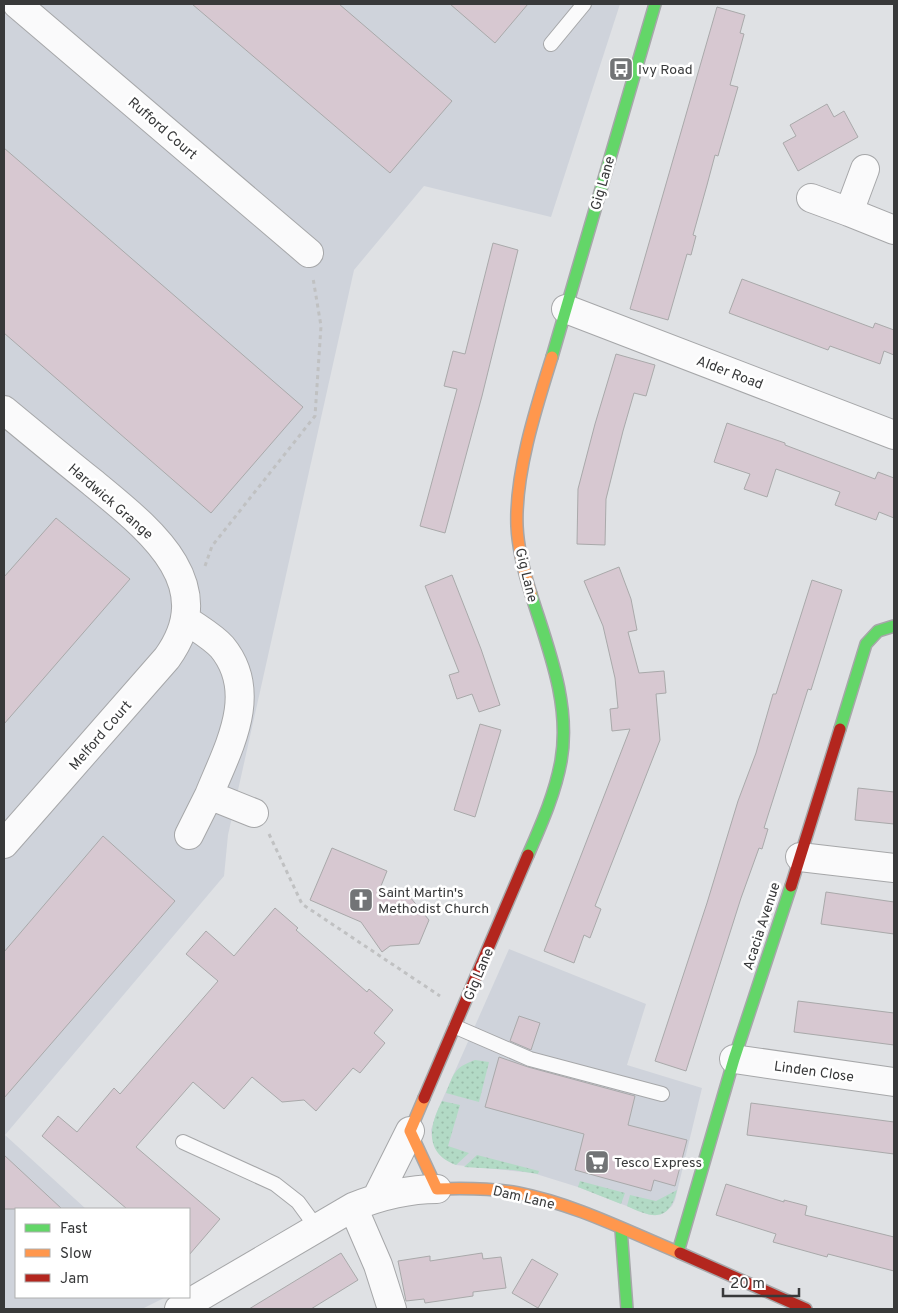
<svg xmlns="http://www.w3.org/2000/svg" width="898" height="1313" viewBox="0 0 898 1313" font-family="Overpass,sans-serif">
<defs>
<pattern id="green-dots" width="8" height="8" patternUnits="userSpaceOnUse" patternTransform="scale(1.25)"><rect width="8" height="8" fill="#b2dac5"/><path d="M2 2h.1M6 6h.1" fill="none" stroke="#9abcaa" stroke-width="1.8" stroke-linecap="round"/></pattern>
</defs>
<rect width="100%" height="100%" fill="#dfe1e4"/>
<!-- built -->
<path fill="#cfd3db" d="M4 4H620L551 217 424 186 354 270 228 835 224 876 5 1135 86 1209H16V1297H166L142 1309H4Z
M509 949 646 1004 627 1065 702 1088 675 1200 672 1206 664 1213 653 1215 647 1214 578 1187 533 1173 456 1165 443 1158 438 1152 432 1138 431 1130 436 1114Z"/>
<!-- green -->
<path fill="url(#green-dots)" d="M475 1060 489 1062 479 1102 446 1093C454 1074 453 1068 475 1060Z
M442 1101 460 1105 448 1146 469 1153 456 1165C424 1153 429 1126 442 1101Z
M477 1155 539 1171 538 1174 513 1170 464 1167Z
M580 1181 625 1193 621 1204 578 1187Z
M677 1190C669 1223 652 1218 627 1206L630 1195 656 1201Z"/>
<!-- building -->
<path fill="#d7c8d1" stroke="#a9a9aa" d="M192 4H339L452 101 390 173Z
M450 4H528L495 43Z
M717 7 745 15 740 33 744 34 730 85 738 87 718 156 715 155 707 185 693 235 696 236 691 255 687 254 668 320 630 309Z
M827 104 834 117 844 111 858 137 798 171 783 143 796 136 790 125Z
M4 148 303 407 211 513 4 333Z
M493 243 518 250 482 396 445 533 420 526 457 389 444 386 453 351 465 354Z
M742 279 873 328 875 323 894 330V355L884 351 880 364 830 346 828 350 729 313Z
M616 354 655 365 646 396 634 393 623 431 606 499 605 545 577 544 578 489 595 424Z
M727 423 785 443V445L875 479 878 472 894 478V518L879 512 876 520 835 505 840 492 776 469 767 497 744 489 750 474 714 462Z
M56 518 130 579 4 724V577Z
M619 567 631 599 637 630 628 632 639 673 664 671 666 693 656 694 660 740 595 906 601 909 590 938 584 935 574 963 544 951 630 729 612 731 610 709 618 708 615 678 603 626 584 581Z
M452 575 481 649 500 705 479 712 472 694 457 699 449 675 459 672 425 586Z
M812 580 842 590 811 690 808 689 764 828 768 829 762 849 759 848 741 898 686 1071 655 1061 707 903 738 801 756 753 773 694H776Z
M480 724 501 730 475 817 454 810Z
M858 788 894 792V824L855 820Z
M103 836 175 901 4 1098V952Z
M332 848 387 871 379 891 409 888 410 897 429 920 419 944 390 946 382 952 361 922 310 900Z
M826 892 894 902V934L821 924Z
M275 908 298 928 296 930 367 992 369 989 393 1010 374 1033 385 1043 360 1073 353 1068 316 1111 304 1100 282 1102 252 1077 224 1109 193 1082 136 1147 220 1219 189 1255V1209H127L42 1136 58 1116 77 1132 114 1088 120 1094 218 981 186 954 206 931 234 956Z
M798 1001 894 1013V1045L794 1032Z
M519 1016 540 1023 531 1050 510 1041Z
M499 1057 528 1067 635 1096 628 1125 687 1140 675 1186 654 1180 651 1191 575 1170 584 1134 485 1107Z
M751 1103 894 1122V1154L747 1135Z
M4 1155 62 1209H4Z
M726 1184 784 1202V1200L807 1206 805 1215 894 1237V1271L828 1254 827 1257 773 1242 776 1234 716 1215Z
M341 1253 358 1280 311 1309H249Z
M482 1253 483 1259 501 1257 506 1288 473 1292V1296L425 1303 424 1299 406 1301 398 1261 430 1256V1261Z
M532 1259 558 1274 538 1308 512 1293Z"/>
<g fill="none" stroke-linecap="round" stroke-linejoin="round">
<defs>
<path id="lane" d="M551 44 584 4
M456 1027 530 1059 662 1094
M183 1142 275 1184 298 1202 317 1228"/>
<path id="street" d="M17 4 309 253
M811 198 849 212 865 169
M849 212 894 230
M566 309 894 435
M4 410C33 434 62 458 92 482 146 527 222 582 167 658L4 844
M185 619C197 628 212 636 222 647 260 693 228 748 209 795
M189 835 209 795 254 813
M800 857 894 868
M734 1059 894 1082
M377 1197 410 1131
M353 1207 378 1265 392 1309
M179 1309 353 1207C380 1196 408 1189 437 1189"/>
<path id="fast" d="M552 357 655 4
M840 729 866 644 878 631 894 626
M528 855C541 825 555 794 561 761 571 704 548 648 531 594
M621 1229 627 1309
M678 1252 734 1059 791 886"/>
<path id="slow" d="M531 594C524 572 518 550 517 526 515 473 536 408 552 357
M424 1098 410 1131 437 1189C464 1188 491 1188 518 1193 574 1204 627 1231 680 1253"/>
<path id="jam" d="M791 886 840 729
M424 1098 528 855
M680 1253 806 1309"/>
</defs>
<!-- lane casing -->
<use href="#lane" stroke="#a6a7a9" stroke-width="16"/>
<!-- street casing -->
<use href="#street" stroke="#a6a7a9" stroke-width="30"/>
<!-- fast casing -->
<use href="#fast" stroke="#a6a7a9" stroke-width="14"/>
<!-- slow casing -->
<use href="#slow" stroke="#a6a7a9" stroke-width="14"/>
<!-- jam casing -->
<use href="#jam" stroke="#a6a7a9" stroke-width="14"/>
<!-- path -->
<path stroke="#c0c1c2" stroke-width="3" stroke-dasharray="4 4" stroke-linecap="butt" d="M205 566 212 546 315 416 321 326 313 278
M269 834 302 904 440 996"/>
<!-- lane -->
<use href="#lane" stroke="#fafafb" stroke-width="14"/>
<!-- street -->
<use href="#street" stroke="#fafafb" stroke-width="28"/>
<!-- fast -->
<use href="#fast" stroke="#63d668" stroke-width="11"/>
<!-- slow -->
<use href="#slow" stroke="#ff974d" stroke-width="11"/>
<!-- jam -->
<use href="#jam" stroke="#b3261e" stroke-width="11"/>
</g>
<!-- icons -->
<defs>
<symbol id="bus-square" viewBox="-11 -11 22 22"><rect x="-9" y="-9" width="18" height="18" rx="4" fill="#727476" stroke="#fff"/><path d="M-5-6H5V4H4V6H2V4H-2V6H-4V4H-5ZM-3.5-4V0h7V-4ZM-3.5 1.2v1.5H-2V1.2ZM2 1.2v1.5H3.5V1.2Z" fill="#fff"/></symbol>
<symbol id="church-square" viewBox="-11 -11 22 22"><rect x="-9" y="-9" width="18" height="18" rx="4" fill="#727476" stroke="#fff"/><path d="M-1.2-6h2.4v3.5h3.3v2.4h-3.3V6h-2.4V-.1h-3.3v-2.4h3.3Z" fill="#fff"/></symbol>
<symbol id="supermarket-square" viewBox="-11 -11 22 22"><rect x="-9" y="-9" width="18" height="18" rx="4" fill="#727476" stroke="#fff"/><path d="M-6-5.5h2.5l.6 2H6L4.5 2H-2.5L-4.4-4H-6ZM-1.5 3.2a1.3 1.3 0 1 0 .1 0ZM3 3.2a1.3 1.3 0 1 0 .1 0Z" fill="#fff"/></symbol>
</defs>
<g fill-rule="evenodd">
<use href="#bus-square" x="607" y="55" width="28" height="28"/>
<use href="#church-square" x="347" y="886" width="28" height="28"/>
<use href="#supermarket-square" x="583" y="1148" width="28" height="28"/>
</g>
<g text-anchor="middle" stroke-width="5" stroke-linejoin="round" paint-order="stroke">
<!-- poi labels -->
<g font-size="14" fill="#38393a" stroke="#fff" text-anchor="start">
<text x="638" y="74">Ivy Road</text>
<text x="378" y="897">Saint Martin's<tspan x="378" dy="16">Methodist Church</tspan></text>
<text x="614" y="1167">Tesco Express</text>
</g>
<!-- street labels -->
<g font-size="14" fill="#38393a" stroke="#fff">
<text transform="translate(163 128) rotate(41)" y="5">Rufford Court</text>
<text transform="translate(602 183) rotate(-74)" y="5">Gig Lane</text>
<text transform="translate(730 372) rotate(21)" y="5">Alder Road</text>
<text transform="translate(111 501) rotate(41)" y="5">Hardwick Grange</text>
<text transform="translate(527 575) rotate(76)" y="5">Gig Lane</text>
<text transform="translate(100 735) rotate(-49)" y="5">Melford Court</text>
<text transform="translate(761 926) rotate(-72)" y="5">Acacia Avenue</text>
<text transform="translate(478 974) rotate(-67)" y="5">Gig Lane</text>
<text transform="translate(814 1071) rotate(8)" y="5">Linden Close</text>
<text transform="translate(524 1197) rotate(13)" y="5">Dam Lane</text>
</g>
</g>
<!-- border -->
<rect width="898" height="1313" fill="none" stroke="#38393a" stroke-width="10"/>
<!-- legend -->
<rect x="15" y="1208" width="175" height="90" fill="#ffffff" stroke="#afb0b0"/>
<rect x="25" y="1224" width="25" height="8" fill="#63d668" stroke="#afb0b0"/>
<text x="60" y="1233" font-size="15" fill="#38393a">Fast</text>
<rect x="25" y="1249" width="25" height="8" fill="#ff974d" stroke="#afb0b0"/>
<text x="60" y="1258" font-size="15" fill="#38393a">Slow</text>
<rect x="25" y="1274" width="25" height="8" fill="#b3261e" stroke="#afb0b0"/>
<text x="60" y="1283" font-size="15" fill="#38393a">Jam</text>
<!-- scale -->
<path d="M723 1288v8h76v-8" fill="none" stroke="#38393a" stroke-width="2.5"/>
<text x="730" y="1288" font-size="15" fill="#38393a" stroke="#ffffff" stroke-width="4" paint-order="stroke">20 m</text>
</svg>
